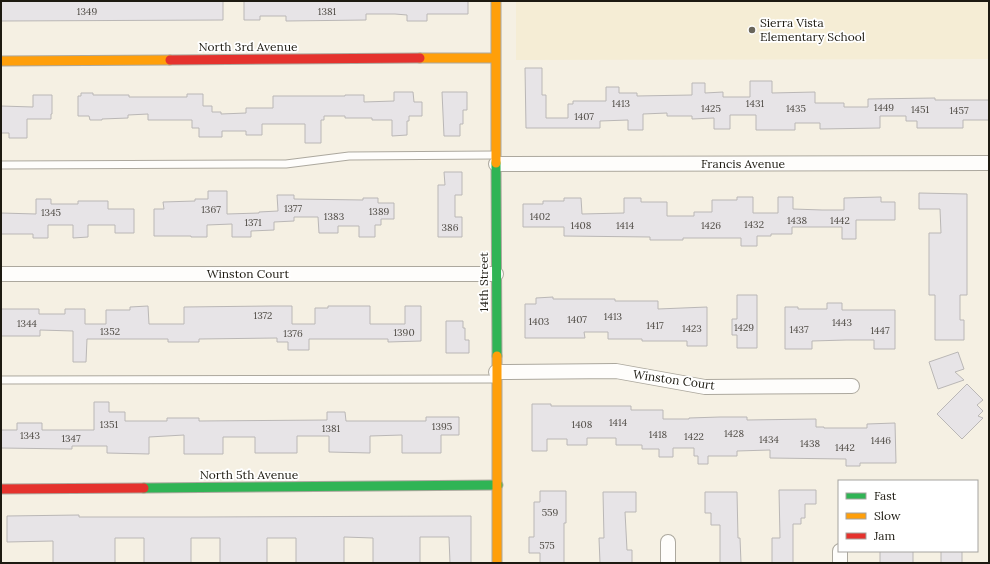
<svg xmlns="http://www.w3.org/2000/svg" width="990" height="564" viewBox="0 0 990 564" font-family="Lora,serif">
<rect width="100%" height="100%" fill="#f5f0e3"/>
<!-- built -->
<path fill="#f5edd5" d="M516 1H989V59L516 60Z"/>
<!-- building -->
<path fill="#e7e4e7" stroke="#bab7b6" d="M1 1H223V20L1 21Z
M244 1H468V14H427V21H407V15L395 14H366V20L286 21V16H260V20H244Z
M525 68H542V95H546V118H568V104H573V101H606V87H619V93H637V96L692 95V83H705V93L723 92V97H750V81H772V93L815 92V103H844V107H868V99L935 98V100H989V120H963V128H917V121H906V116H880V128L820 129V123H795V130H756V115H730V129H714V118L692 119V116H667V113L643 114V130H628V120L600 121V128H526Z
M394 92H413L414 102H422V116H409V121H407V135L392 136V120H372V118H345V116H324V120H321V143H305V124H262V135H246V131H222V137H199V128H192V120H148V114L128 115V118L102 119V120H90L89 116H78V96H81V93H93V95H129V97H187V94H203V106H212V112H221V114L246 113V108H273V96H345V95H364V102L394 101Z
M442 92H467V110H463V124H460V136H444Z
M33 95H52V114H51V119H27V138H9V133H1V106L33 107Z
M444 172H462V195H455V217H462V237H438V185H445Z
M208 191H227V214L259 213V212L278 211 277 195H294V199L363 200V198H378V203H394V219H381V225H375V237H359V226H338V233H319L318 217H294V221L274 222V230L251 231V237H232V224L207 225V237H191V236H154V209H164L163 202 195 201V199H208Z
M919 193 967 194V295H960V320H964V340H935V295H929V233H941L940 209H919Z
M737 197H753V213H778V197H793V209L822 210H844V198L881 197V202H895V220H856V239H842V227H792V234H771V236H757V246H741V238H683V240H650V237L564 236V227H523V204H543V201H564V198H581L582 214 624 213V198H641V202H667V216H694V212H712V200H737Z
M36 199H51V204H78V201H108V209H134V233H115V225H88V237L73 238V225H48V238H33V234H1V213L36 214Z
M737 295H757V348H737V335H732V319H737Z
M553 297V299H615V301H658V309L707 307V346H687V341H642V339H608V332H584L585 338H525V304H536V298Z
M827 303H842V310H895V349H874V340H846L812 341V349H785V307H798V309H827Z
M148 306 149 324H184V307L272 306H292V324H315V308H328V306H370V324H405V306H421V341L388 342V339H309V350H288V342H277V338L199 339V342H168V339H87L86 362H73V331L40 330V336H1V309H39V314H65V309H85V324H106V310H130V307Z
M446 321H463V328H465V340H469V353H446Z
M958 352 964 369 955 372 964 380 938 389 929 362Z
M967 384 983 400 977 405 983 411 978 416 983 418 962 439 937 414Z
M94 402H109V412H125V421H167V418H199V421L327 420V412H345L346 421H426V417H459V435H441V453H402V435L370 436V453L329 452V436H297V453H255V437H223V454H184V435L149 437V454L107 453V446H72V449L1 448V430H17V423H42V430H94Z
M532 404H551V406H631V410H663V419H689V418L720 417H747V420L816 419V427H824V428H867V424L895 423 896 463H860V466H846V459L770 458V450L737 451V456H708V464H698V456H694V448H673V457H659V449H642V445H616V438H587V445H567V439H547V451H532Z
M779 490H816V504H805V518H801V524H793V563H772V538H780Z
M540 491H566V523H564V563H540V553H529V537H534V502H540Z
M603 492H636V512H625L627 550H632V563H600L599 538H604Z
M705 492H737L738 538H740L741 563H720V525H711V513H705Z
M79 515V517H199L471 516V563H450L449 537H420V563H373V538L344 537V563H296V538H267V563H220V538H191V563H144V538H115V563H53V541L7 542V516Z
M880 551H913V563H880Z
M941 551H962V563H941Z"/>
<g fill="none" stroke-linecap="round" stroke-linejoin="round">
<defs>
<path id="lane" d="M1 165 286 164 349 156 494 155
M1 380 496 379"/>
<path id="street" d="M496 164 989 163
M1 274H496
M496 372 616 371 705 387 852 386
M668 542V563
M840 563V551"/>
<path id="fast" d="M496 163 497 356
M144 488 498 485"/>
<path id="slow" d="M496 1V163
M420 58H496
M1 61 170 60
M497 356V563"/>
<path id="jam" d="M170 60 420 58
M1 489 144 488"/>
</defs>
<!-- lane casing -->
<use href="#lane" stroke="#aca89e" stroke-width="9"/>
<!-- street casing -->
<use href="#street" stroke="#aca89e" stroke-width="16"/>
<!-- fast casing -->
<use href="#fast" stroke="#aca89e" stroke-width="11"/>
<!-- slow casing -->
<use href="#slow" stroke="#aca89e" stroke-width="11"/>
<!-- jam casing -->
<use href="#jam" stroke="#aca89e" stroke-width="11"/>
<!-- lane -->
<use href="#lane" stroke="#fefdfb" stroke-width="7"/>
<!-- street -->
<use href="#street" stroke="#fefdfb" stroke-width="14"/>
<!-- fast -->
<use href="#fast" stroke="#30b455" stroke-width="9"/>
<!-- slow -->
<use href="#slow" stroke="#ff9f0a" stroke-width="9"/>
<!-- jam -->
<use href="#jam" stroke="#e5322d" stroke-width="9"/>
</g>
<!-- markers -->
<circle fill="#69655a" stroke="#fff" stroke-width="1.5" cx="752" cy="30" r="4"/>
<g text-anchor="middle" stroke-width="3.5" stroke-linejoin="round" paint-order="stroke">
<!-- number labels -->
<g font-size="10" fill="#504c46">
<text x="87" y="15">1349</text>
<text x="327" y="15">1381</text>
<text x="621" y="107">1413</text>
<text x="755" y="107">1431</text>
<text x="884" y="111">1449</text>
<text x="711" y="112">1425</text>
<text x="796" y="112">1435</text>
<text x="920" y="113">1451</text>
<text x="959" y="114">1457</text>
<text x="584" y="120">1407</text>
<text x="293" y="212">1377</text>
<text x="211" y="213">1367</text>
<text x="379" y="215">1389</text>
<text x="51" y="216">1345</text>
<text x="334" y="220">1383</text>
<text x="540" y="220">1402</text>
<text x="797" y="224">1438</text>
<text x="840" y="224">1442</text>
<text x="253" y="226">1371</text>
<text x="754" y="228">1432</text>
<text x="581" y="229">1408</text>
<text x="625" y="229">1414</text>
<text x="711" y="229">1426</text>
<text x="450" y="231">386</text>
<text x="263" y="319">1372</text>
<text x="613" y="320">1413</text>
<text x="577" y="323">1407</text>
<text x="539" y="325">1403</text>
<text x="842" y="326">1443</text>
<text x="27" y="327">1344</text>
<text x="655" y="329">1417</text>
<text x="744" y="331">1429</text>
<text x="692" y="332">1423</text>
<text x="799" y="333">1437</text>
<text x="880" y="334">1447</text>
<text x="110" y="335">1352</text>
<text x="404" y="336">1390</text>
<text x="293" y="337">1376</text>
<text x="618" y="426">1414</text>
<text x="109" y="428">1351</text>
<text x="582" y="428">1408</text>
<text x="442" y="430">1395</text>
<text x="331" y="432">1381</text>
<text x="734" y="437">1428</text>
<text x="658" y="438">1418</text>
<text x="30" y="439">1343</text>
<text x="694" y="440">1422</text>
<text x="71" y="442">1347</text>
<text x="769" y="443">1434</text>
<text x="881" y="444">1446</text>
<text x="810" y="447">1438</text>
<text x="845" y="451">1442</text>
<text x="550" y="516">559</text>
<text x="547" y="549">575</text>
</g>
<!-- poi labels -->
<g font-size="12" fill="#1d1a11" stroke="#fff" text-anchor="start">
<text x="760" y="27">Sierra Vista<tspan x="760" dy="14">Elementary School</tspan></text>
</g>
<!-- street labels -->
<g font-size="12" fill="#1d1a11" stroke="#fff">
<text x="248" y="51">North 3rd Avenue</text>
<text x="743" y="168">Francis Avenue</text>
<text x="248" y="278">Winston Court</text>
<text transform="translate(484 282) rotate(-90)" y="4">14th Street</text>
<text transform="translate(674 380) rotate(8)" y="4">Winston Court</text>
<text x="249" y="479">North 5th Avenue</text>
</g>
</g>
<!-- border -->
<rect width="990" height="564" fill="none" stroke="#1d1a11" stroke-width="4"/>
<!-- legend -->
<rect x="838" y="480" width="140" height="72" fill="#ffffff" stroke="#a5a3a0"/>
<rect x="846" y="493" width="20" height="6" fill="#30b455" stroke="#a5a3a0"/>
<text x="874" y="500" font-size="12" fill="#1d1a11">Fast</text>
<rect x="846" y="513" width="20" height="6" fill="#ff9f0a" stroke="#a5a3a0"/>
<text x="874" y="520" font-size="12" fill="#1d1a11">Slow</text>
<rect x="846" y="533" width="20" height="6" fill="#e5322d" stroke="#a5a3a0"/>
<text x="874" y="540" font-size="12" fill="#1d1a11">Jam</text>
</svg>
